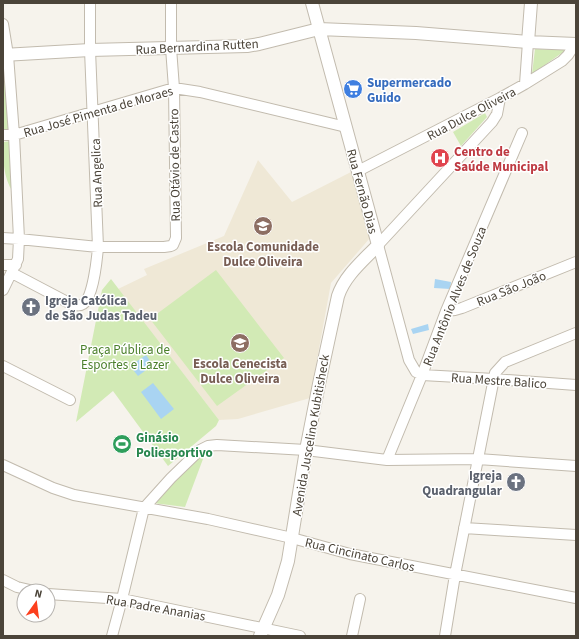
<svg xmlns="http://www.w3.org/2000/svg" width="579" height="639" viewBox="0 0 579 639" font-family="'Source Sans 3',sans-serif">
<rect width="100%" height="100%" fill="#f6f3ec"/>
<!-- education -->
<path fill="#efe8d6" d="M258 160 292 202 351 172 370 238 331 283 310 398 238 419 219 420 118 289 147 275 144 269 224 236Z"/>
<!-- green -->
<path fill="#d2eab5" d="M535 49 566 50 532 74Z
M3 66H4L10 130 3 131Z
M485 113 487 117 461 146 453 132Z
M12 141 13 192C3 178 3 158 3 142Z
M216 270 284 358 217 406 150 319Z
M111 279 219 420 216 426 168 466 113 391 76 422 102 290Z
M206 451 185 507 153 503Z"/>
<!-- water -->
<path fill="#a9d4f2" d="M435 279 451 282 450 289 434 288Z
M428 324 429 330 413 334 411 329Z
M146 355 153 365 138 376 130 366Z
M153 383 174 409 161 419 141 392Z"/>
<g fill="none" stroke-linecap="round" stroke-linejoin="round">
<defs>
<path id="minor" d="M3 24 8 55 14 135 19 239 18 259 3 290
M525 84 528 42
M500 98 497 114 492 122 378 245 409 360 416 372 422 375 494 379 576 385
M3 135H14L174 88 200 92 346 127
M358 171 500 98 525 84 562 61 568 55 575 44
M3 238 19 239 98 247H164L171 246 173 245 176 238 174 88 171 48V3
M3 265H16
M12 273 71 304C75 305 79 307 83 304 93 298 97 259 98 247L90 50V3
M446 311 455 310 462 308 576 262
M3 366 70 400
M387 460 422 375 446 311 522 133
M3 465 53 488 74 495 208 519 292 538 350 554 576 598
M464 528 576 535
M3 580 17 587 34 591
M48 594 122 599 300 636
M112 636 122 599 144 508 171 478 200 450 208 446 217 445 306 450 387 460 478 459 576 466
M352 636 360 599
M445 636 455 575 495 373 505 362 576 333"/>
<path id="tertiary" d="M528 42 531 3
M3 55 90 50 247 46 259 44 319 29 416 33 528 42 576 44
M260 636 278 595 288 561 306 450 319 384 338 296C345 275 364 260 378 245L312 3"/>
</defs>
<!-- minor casing -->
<use href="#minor" stroke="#c2bbae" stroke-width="12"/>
<!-- tertiary casing -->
<use href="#tertiary" stroke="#c2bbae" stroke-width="14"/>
<!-- minor -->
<use href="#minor" stroke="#fff" stroke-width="10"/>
<!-- tertiary -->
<use href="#tertiary" stroke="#fff" stroke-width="12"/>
</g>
<!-- icons -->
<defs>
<symbol id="supermarket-disc" viewBox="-11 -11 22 22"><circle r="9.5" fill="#3f7fe0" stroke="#fff"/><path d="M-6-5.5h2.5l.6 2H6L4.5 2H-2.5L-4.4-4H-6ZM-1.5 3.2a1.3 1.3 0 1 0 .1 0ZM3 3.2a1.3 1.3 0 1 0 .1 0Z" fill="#fff"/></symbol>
<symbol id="hospital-disc" viewBox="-11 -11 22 22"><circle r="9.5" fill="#e0444e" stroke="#fff"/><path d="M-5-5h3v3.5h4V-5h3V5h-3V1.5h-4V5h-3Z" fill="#fff"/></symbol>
<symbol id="school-disc" viewBox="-11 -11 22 22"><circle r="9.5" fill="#8d6e63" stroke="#fff"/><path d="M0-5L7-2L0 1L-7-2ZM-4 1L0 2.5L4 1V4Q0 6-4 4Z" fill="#fff"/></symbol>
<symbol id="church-disc" viewBox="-11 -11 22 22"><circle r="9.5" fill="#6b7280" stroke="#fff"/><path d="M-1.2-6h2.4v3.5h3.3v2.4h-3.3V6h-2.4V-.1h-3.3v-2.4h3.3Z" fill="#fff"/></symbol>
<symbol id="stadium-disc" viewBox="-11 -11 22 22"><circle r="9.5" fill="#2e9e5b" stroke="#fff"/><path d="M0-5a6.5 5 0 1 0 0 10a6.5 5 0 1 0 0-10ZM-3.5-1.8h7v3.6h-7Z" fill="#fff"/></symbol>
</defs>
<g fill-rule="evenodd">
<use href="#supermarket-disc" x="342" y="78" width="22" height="22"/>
<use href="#hospital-disc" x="429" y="147" width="22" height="22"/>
<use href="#school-disc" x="252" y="215" width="22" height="22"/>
<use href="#church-disc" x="20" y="296" width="22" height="22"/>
<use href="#school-disc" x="229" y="332" width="22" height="22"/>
<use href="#stadium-disc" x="111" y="433" width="22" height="22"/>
<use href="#church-disc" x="505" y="471" width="22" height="22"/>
</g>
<g text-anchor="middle" stroke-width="3" stroke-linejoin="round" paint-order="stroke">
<!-- street labels -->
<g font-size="13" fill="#4b4439" stroke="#fff">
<text transform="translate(197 46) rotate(-3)" y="5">Rua Bernardina Rutten</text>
<text transform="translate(98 111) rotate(-16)" y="5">Rua José Pimenta de Moraes</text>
<text transform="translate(471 113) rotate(-28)" y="5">Rua Dulce Oliveira</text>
<text transform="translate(174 165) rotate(-91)" y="5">Rua Otávio de Castro</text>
<text transform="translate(96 173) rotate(-92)" y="5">Rua Angelica</text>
<text transform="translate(363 191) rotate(75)" y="5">Rua Fernão Dias</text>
<text transform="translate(511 288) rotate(-22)" y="5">Rua São João</text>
<text transform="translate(454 296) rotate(-68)" y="5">Rua Antônio Alves de Souza</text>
<text transform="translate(499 380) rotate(4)" y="5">Rua Mestre Balico</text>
<text transform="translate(310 435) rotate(-80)" y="5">Avenida Juscelino Kubitisheck</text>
<text transform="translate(360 554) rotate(13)" y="5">Rua Cincinato Carlos</text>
<text transform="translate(156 607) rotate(10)" y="5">Rua Padre Ananias</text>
</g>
<!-- shop labels -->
<g font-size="13" font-weight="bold" fill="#366cbe" stroke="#fff" text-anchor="start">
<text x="367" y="87">Supermercado<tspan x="367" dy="15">Guido</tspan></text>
</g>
<!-- health labels -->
<g font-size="13" font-weight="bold" fill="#be3a42" stroke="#fff" text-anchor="start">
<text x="454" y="156">Centro de<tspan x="454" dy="15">Saúde Municipal</tspan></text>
</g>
<!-- education labels -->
<g font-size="13" font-weight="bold" fill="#785e54" stroke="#fff">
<text x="263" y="251">Escola Comunidade<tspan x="263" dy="15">Dulce Oliveira</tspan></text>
<text x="240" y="368">Escola Cenecista<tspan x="240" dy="15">Dulce Oliveira</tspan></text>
</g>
<!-- worship labels -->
<g font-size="13" font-weight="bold" fill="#5b616d" stroke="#fff" text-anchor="start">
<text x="45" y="305">Igreja Católica<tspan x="45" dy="15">de São Judas Tadeu</tspan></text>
<text x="502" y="480" text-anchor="end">Igreja<tspan x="502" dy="15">Quadrangular</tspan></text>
</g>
<!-- park labels -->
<g font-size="13" fill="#4a7f2a" stroke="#fff">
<text x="125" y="354">Praça Pública de<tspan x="125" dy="15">Esportes e Lazer</tspan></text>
</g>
<!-- leisure labels -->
<g font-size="13" font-weight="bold" fill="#27864d" stroke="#fff" text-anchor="start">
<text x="136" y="442">Ginásio<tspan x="136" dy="15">Poliesportivo</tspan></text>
</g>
</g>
<!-- border -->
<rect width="579" height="639" fill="none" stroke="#4b4439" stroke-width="8"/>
<!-- north arrow -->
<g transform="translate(36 603) rotate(14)"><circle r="19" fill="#ffffff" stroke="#b7b4b0"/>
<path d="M0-3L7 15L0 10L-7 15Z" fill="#fc3f1d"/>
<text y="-6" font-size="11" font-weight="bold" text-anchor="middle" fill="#4b4439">N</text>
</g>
</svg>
